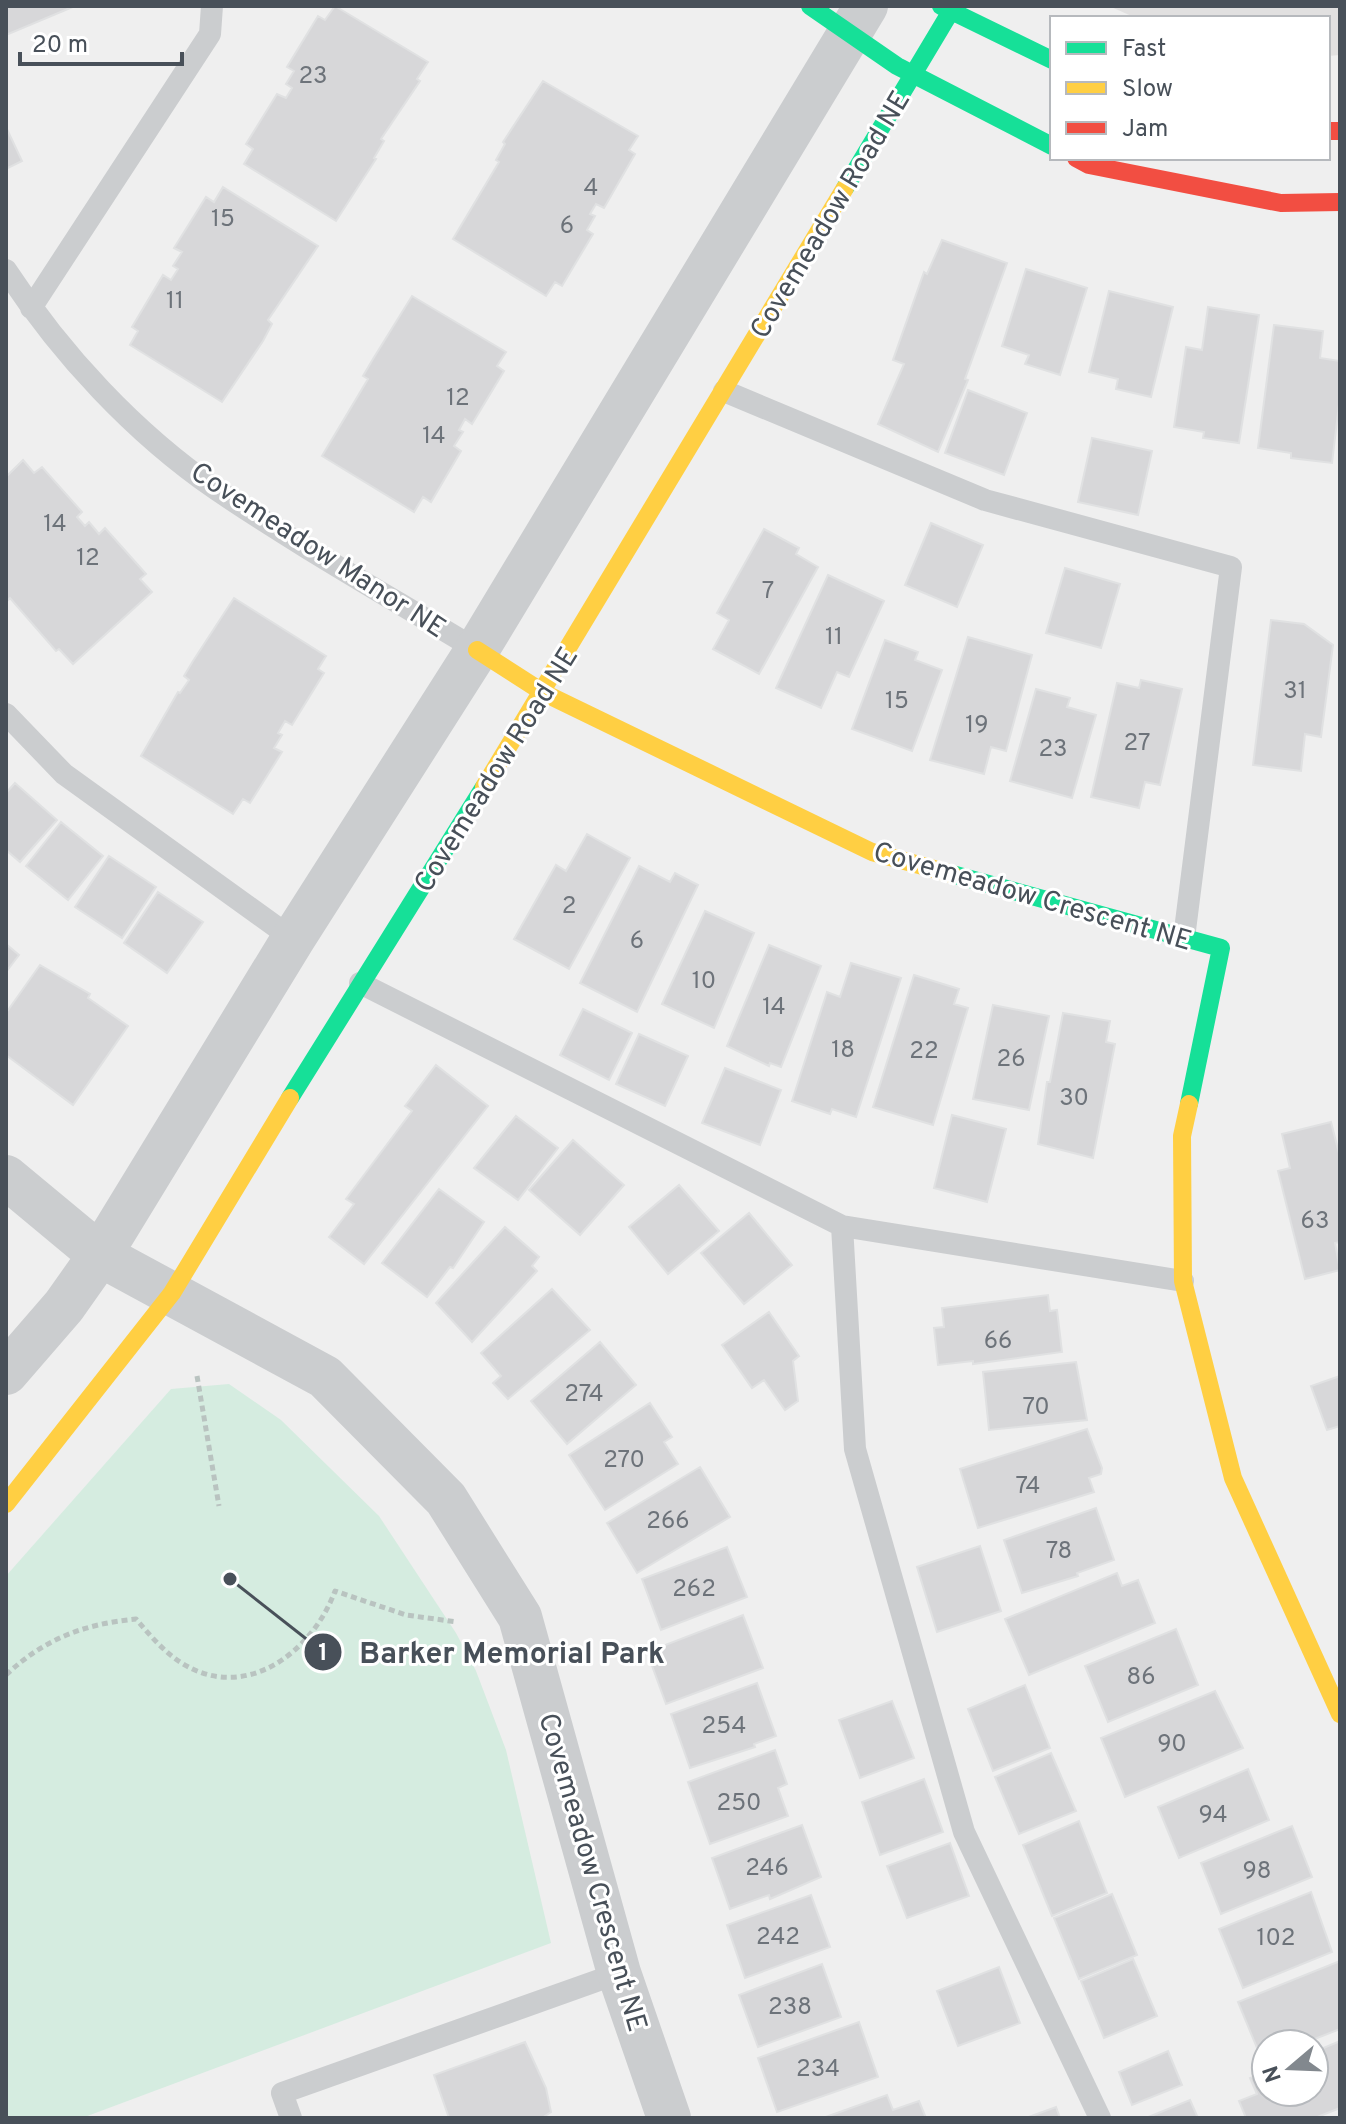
<svg xmlns="http://www.w3.org/2000/svg" width="1346" height="2124" viewBox="0 0 1346 2124" font-family="Overpass,sans-serif">
<rect width="100%" height="100%" fill="#efefef"/>
<!-- education -->
<path fill="#e1e0e0" d="M1109 6H1340V55L1328 56V18H1136Z"/>
<!-- green -->
<path fill="#d5ece0" d="M229 1384 281 1420 379 1516 456 1633 476 1671 506 1750 551 1943 82 2118H6V1576L171 1389Z"/>
<!-- building -->
<path fill="#d7d7d9" stroke="#e0e1e2" stroke-width="2" d="M6 6H75L6 35Z
M335 6 428 62 417 79 420 81 381 139 384 141 374 158 376 159 336 221 244 164 253 149 246 144 277 94 286 98 292 88 286 84 294 71 287 67 318 16 325 20Z
M543 81 638 136 629 150 635 154 604 208 596 204 590 214 595 216 587 230 593 234 562 286 555 282 546 296 453 239 499 162 496 160 505 144 503 142Z
M6 127 22 161 6 169Z
M223 187 318 246 268 320 272 324 263 341 222 402 130 345 138 331 132 327 163 275 171 280 178 269 173 266 182 252 174 248 206 197 214 202Z
M942 240 1007 263 965 379 968 380 938 452 878 424 904 364 893 360 924 272 927 274Z
M1026 269 1087 288 1060 375 1025 364 1029 355 1002 346Z
M1109 291 1173 307 1151 397 1116 389 1118 379 1089 372Z
M412 296 506 352 497 366 504 371 472 424 465 419 459 430 463 432 454 446 461 451 431 502 423 497 414 512 322 456 368 379 363 376 373 359Z
M1208 307 1259 315 1239 443 1203 438 1204 432 1174 427 1186 347 1202 350Z
M1274 325 1323 331 1320 358 1340 361V396L1332 463 1291 458V453L1258 448Z
M968 390 1027 413 1004 475 945 453Z
M1092 438 1152 451 1138 515 1078 502Z
M23 460 34 473 42 467 82 512 77 517 85 526 89 522 99 534 105 528 146 574 140 579 152 592 73 664 59 649 56 651 10 598 6 602V477Z
M931 523 983 545 957 607 905 585Z
M764 529 799 548 796 554 818 567 759 674 713 649 729 620 717 613Z
M1065 568 1120 584 1101 648 1046 633Z
M828 575 884 601 849 677 837 672 821 708 776 688Z
M234 598 326 656 318 669 324 673 292 725 285 721 278 733 282 735 274 748 282 752 250 803 243 799 233 814 141 756 178 692 180 693 189 680 184 676 193 661Z
M1271 620 1304 624 1333 645 1321 737 1305 734 1301 771 1253 765Z
M968 637 1032 655 1006 751 991 747 984 774 930 760Z
M885 640 918 652 915 660 942 670 912 751 852 729Z
M1141 680 1182 689 1160 785 1145 782 1139 808 1091 797 1117 683 1139 688Z
M1036 689 1070 698 1067 707 1096 715 1072 798 1010 781Z
M15 783 57 820 20 862 6 850V793Z
M61 822 103 856 68 900 26 866Z
M587 834 630 858 569 969 514 939 556 865 566 871Z
M109 856 156 887 122 938 75 907Z
M639 866 670 882 675 873 698 885 637 1012 580 983Z
M158 892 203 922 167 973 124 943Z
M705 911 754 933 714 1028 662 1004Z
M6 944 19 955 6 972Z
M769 945 821 966 781 1067 770 1063 769 1066 727 1046Z
M851 963 901 978 856 1117 832 1109 830 1114 792 1101 827 992 840 997Z
M40 965 90 994 88 998 128 1026 73 1105 6 1055V1013Z
M914 975 959 989 954 1004 968 1008 933 1125 873 1107Z
M993 1005 1049 1016 1029 1110 973 1099Z
M583 1009 632 1033 609 1080 560 1055Z
M1063 1013 1110 1021 1106 1042 1115 1044 1093 1158 1038 1144 1047 1082H1050Z
M639 1034 688 1056 665 1106 616 1084Z
M436 1065 488 1106 364 1264 329 1237 354 1204 346 1199 412 1111 405 1106Z
M725 1068 781 1090 760 1145 702 1123Z
M952 1115 1006 1129 987 1202 934 1188Z
M516 1116 558 1148 518 1200 474 1168Z
M1331 1122 1340 1157V1242L1335 1243 1340 1270 1305 1279 1278 1171 1290 1168 1282 1134Z
M573 1140 624 1185 580 1235 529 1190Z
M679 1185 719 1231 668 1274 629 1227Z
M439 1189 484 1222 453 1268 450 1267 427 1297 382 1263Z
M749 1213 792 1265 744 1304 701 1253Z
M505 1227 539 1257 532 1266 537 1271 472 1342 436 1303Z
M552 1289 590 1330 508 1399 493 1383 501 1376 481 1353Z
M1048 1295 1050 1311 1057 1310 1062 1352 973 1364V1361L938 1365 934 1328 944 1327 942 1308Z
M769 1312 799 1356 793 1361 798 1401 785 1410 764 1380 752 1388 722 1345Z
M600 1342 636 1385 567 1444 531 1401Z
M1076 1362 1087 1420 989 1430 983 1372Z
M1340 1376V1426L1327 1430 1311 1386Z
M650 1403 672 1437 664 1442 678 1464 605 1510 569 1455Z
M1087 1429 1102 1468 1101 1474 1089 1478 1094 1492 978 1528 960 1469Z
M700 1467 730 1517 637 1573 607 1523Z
M1096 1508 1114 1560 1077 1573 1078 1576 1022 1593 1004 1540Z
M980 1546 1001 1611 937 1632 917 1567Z
M727 1547 747 1597 661 1630 642 1579Z
M1117 1573 1122 1586 1138 1580 1155 1623 1029 1675 1005 1619Z
M743 1615 763 1668 666 1704 647 1652Z
M1176 1629 1198 1685 1108 1722 1085 1666Z
M757 1683 776 1736 754 1744 755 1747 690 1768 671 1714Z
M1025 1685 1050 1748 993 1771 968 1709Z
M1215 1691 1243 1748 1125 1797 1101 1738Z
M892 1701 914 1758 860 1778 839 1720Z
M775 1750 787 1784 778 1788 788 1816 710 1844 688 1782Z
M1051 1753 1076 1811 1019 1834 995 1777Z
M1248 1769 1269 1820 1179 1858 1158 1807Z
M924 1779 943 1832 880 1855 862 1802Z
M1079 1821 1107 1893 1052 1916 1023 1845Z
M802 1825 821 1877 770 1899 769 1895 730 1909 712 1858Z
M1292 1826 1312 1877 1221 1914 1201 1863Z
M950 1843 969 1896 907 1918 887 1866Z
M1311 1892 1332 1952 1243 1988 1219 1929Z
M1112 1894 1137 1955 1079 1979 1054 1918Z
M811 1895 830 1947 745 1978 727 1925Z
M1133 1959 1157 2016 1104 2038 1081 1981Z
M1340 1961V2029L1302 2044H1266V2058L1262 2060 1238 2002Z
M822 1964 841 2017 758 2047 739 1995Z
M999 1967 1020 2023 958 2046 937 1991Z
M859 2022 878 2077 777 2112 758 2058Z
M1340 2041V2108L1315 2118H1246L1239 2101 1257 2094 1250 2078 1266 2072V2092H1314V2052Z
M525 2042 546 2088 551 2112 542 2118H449L434 2075Z
M1168 2051 1182 2085 1132 2105 1119 2072Z
M887 2095 893 2110 919 2101 926 2118H823Z
M1190 2100 1198 2118H1146Z
M1056 2107 1060 2118H1026Z"/>
<g fill="none" stroke-linecap="round" stroke-linejoin="round">
<!-- path -->
<path stroke="#b9c3c0" stroke-width="5" stroke-dasharray="6 4" stroke-linecap="butt" d="M197 1376 219 1506
M6 1675C44 1639 84 1624 136 1619 149 1634 163 1651 180 1662 244 1704 312 1653 335 1591L406 1615 457 1622"/>
<!-- lane -->
<path stroke="#cbcdcf" stroke-width="22" d="M6 270C61 354 134 433 217 490 301 547 390 597 477 650
M31 308 210 34 212 6
M724 391 985 500 1231 567 1184 938
M6 714 64 774 293 939
M360 983 842 1226 1183 1281
M842 1226 855 1449 964 1832 1100 2118
M291 2118 282 2093 619 1973"/>
<!-- street -->
<path stroke="#cbcdcf" stroke-width="44" d="M6 1177 100 1255 325 1377 446 1499 520 1617 619 1973 669 2118
M6 1373 64 1306 100 1255 293 939 477 650 866 6"/>
<!-- fast -->
<path stroke="#16e098" stroke-width="18" d="M810 6 897 66 1052 146
M941 6 1052 60
M845 188 951 11
M952 874 1221 948 1189 1104
M290 1098 484 787"/>
<!-- slow -->
<path stroke="#ffcf43" stroke-width="18" d="M477 650 544 693 872 852 952 874
M484 787 845 188
M1189 1104 1182 1136 1183 1281 1233 1478 1340 1714
M6 1504 172 1293 290 1098"/>
<!-- jam -->
<path stroke="#f24e42" stroke-width="18" d="M1328 131H1340
M1076 158 1089 165 1281 203 1340 202"/>
</g>
<g text-anchor="middle" stroke-width="6" stroke-linejoin="round" paint-order="stroke">
<!-- number labels -->
<g font-size="24" fill="#6d737a">
<text x="313" y="83">23</text>
<text x="591" y="195">4</text>
<text x="223" y="226">15</text>
<text x="567" y="233">6</text>
<text x="175" y="308">11</text>
<text x="458" y="405">12</text>
<text x="434" y="443">14</text>
<text x="55" y="531">14</text>
<text x="88" y="565">12</text>
<text x="768" y="598">7</text>
<text x="834" y="644">11</text>
<text x="1295" y="698">31</text>
<text x="897" y="708">15</text>
<text x="977" y="732">19</text>
<text x="1137" y="750">27</text>
<text x="1053" y="756">23</text>
<text x="569" y="913">2</text>
<text x="637" y="948">6</text>
<text x="704" y="988">10</text>
<text x="774" y="1014">14</text>
<text x="843" y="1057">18</text>
<text x="924" y="1058">22</text>
<text x="1011" y="1066">26</text>
<text x="1074" y="1105">30</text>
<text x="1315" y="1228">63</text>
<text x="998" y="1348">66</text>
<text x="584" y="1401">274</text>
<text x="1036" y="1414">70</text>
<text x="624" y="1467">270</text>
<text x="1028" y="1493">74</text>
<text x="668" y="1528">266</text>
<text x="1059" y="1558">78</text>
<text x="694" y="1596">262</text>
<text x="1141" y="1684">86</text>
<text x="724" y="1733">254</text>
<text x="1172" y="1751">90</text>
<text x="739" y="1810">250</text>
<text x="1213" y="1822">94</text>
<text x="767" y="1875">246</text>
<text x="1257" y="1878">98</text>
<text x="778" y="1944">242</text>
<text x="1276" y="1945">102</text>
<text x="790" y="2014">238</text>
<text x="818" y="2076">234</text>
</g>
<!-- street labels -->
<g font-size="28" fill="#485059" stroke="#fff">
<text transform="translate(829 214) rotate(-59)" y="10">Covemeadow Road NE</text>
<text transform="translate(319 549) rotate(33)" y="10">Covemeadow Manor NE</text>
<text transform="translate(495 769) rotate(-58)" y="10">Covemeadow Road NE</text>
<text transform="translate(1033 895) rotate(16)" y="10">Covemeadow Crescent NE</text>
<text transform="translate(594 1872) rotate(74)" y="10">Covemeadow Crescent NE</text>
</g>
</g>
<!-- callouts -->
<path fill="none" stroke="#485059" stroke-width="3" d="M230 1579L323 1652"/>
<g fill="#485059" stroke="#fff" stroke-width="3">
<circle cx="230" cy="1579" r="8"/>
<circle cx="323" cy="1652" r="20"/>
</g>
<g font-size="24" text-anchor="middle" font-weight="bold" fill="#fff">
<text x="323" y="1660">1</text>
</g>
<g font-size="30" text-anchor="middle" font-weight="bold" fill="#485059" stroke="#fff" stroke-width="6" stroke-linejoin="round" paint-order="stroke">
<text x="512" y="1663">Barker Memorial Park</text>
</g>
<!-- border -->
<rect width="1346" height="2124" fill="none" stroke="#485059" stroke-width="16"/>
<!-- legend -->
<rect x="1050" y="16" width="280" height="144" fill="#ffffff" stroke="#b6b9bd" stroke-width="2"/>
<rect x="1066" y="42" width="40" height="12" fill="#16e098" stroke="#b6b9bd" stroke-width="2"/>
<text x="1122" y="56" font-size="24" fill="#485059">Fast</text>
<rect x="1066" y="82" width="40" height="12" fill="#ffcf43" stroke="#b6b9bd" stroke-width="2"/>
<text x="1122" y="96" font-size="24" fill="#485059">Slow</text>
<rect x="1066" y="122" width="40" height="12" fill="#f24e42" stroke="#b6b9bd" stroke-width="2"/>
<text x="1122" y="136" font-size="24" fill="#485059">Jam</text>
<!-- north arrow -->
<g transform="translate(1290 2068) rotate(251)"><circle r="38" fill="#ffffff" stroke="#b6b9bd" stroke-width="2"/>
<path d="M0-6L14 30L0 20L-14 30Z" fill="#82888e"/>
<text y="-12" font-size="22" font-weight="bold" text-anchor="middle" fill="#485059">N</text>
</g>
<!-- scale -->
<path d="M20 52v12h162v-12" fill="none" stroke="#485059" stroke-width="4"/>
<text x="32" y="52" font-size="24" fill="#485059" stroke="#ffffff" stroke-width="6" paint-order="stroke">20 m</text>
</svg>
